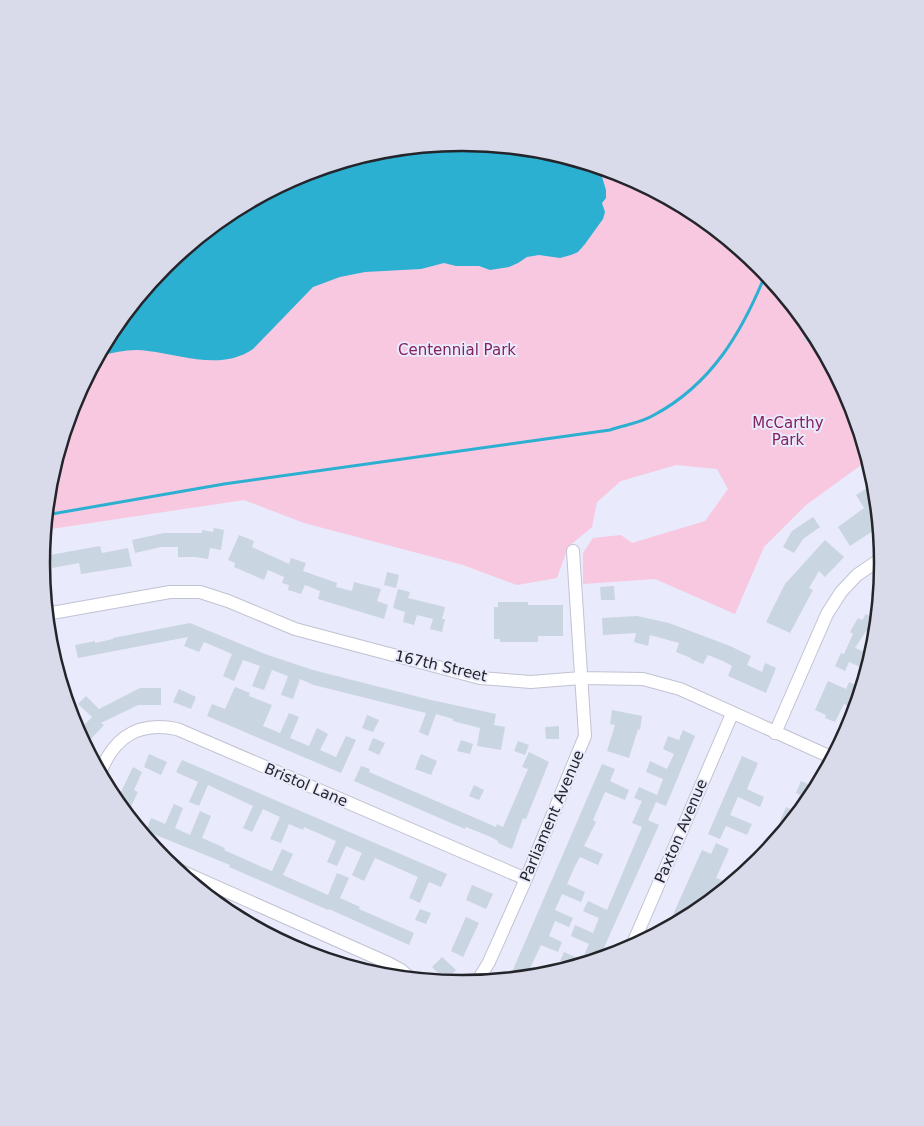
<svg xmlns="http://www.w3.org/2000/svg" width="924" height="1126" viewBox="0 0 924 1126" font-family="'DejaVu Sans',sans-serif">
<rect width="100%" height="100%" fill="#e9eafb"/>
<!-- green -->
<path fill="#f8c7e0" d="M462 142 544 150 623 174 696 213 760 266 812 329 851 402 868 460 806 505 764 547 735 614 655 579 583 584V553L593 538 621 535 632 543 705 521 728 489 717 469 676 465 621 481 597 502 592 527 568 547 557 578 517 585 463 565 304 523 244 500 44 530 49 481 73 402 112 329 165 265 228 213 301 174 380 150Z"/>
<!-- water -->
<path fill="#2cb0d2" d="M462 142 544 150 593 165 600 170 606 190V198L602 203 605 212 603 219 585 244 578 252 571 255 560 258 539 255 527 257 518 263 509 267 490 270 479 266H456L444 263 421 269 365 272 340 277 313 287 253 349C221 371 182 355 148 351 131 348 114 353 98 356L112 329 165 265 228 213 301 174 380 150Z"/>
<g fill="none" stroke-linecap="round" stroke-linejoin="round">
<!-- stream -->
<path stroke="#2cb0d2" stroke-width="3" d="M46 515 224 484 610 430C624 425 641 423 654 415 712 384 742 332 766 273"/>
</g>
<!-- building -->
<path fill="#cad5e2" d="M809 326 812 329 822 349 803 340Z
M875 483 879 527 850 546 838 527 864 508 856 495Z
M813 517 820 527 803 539 794 553 783 547 792 531Z
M214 528 224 530 221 550 210 548 208 559 195 557H178V547H161L135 553 132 540 164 533H202V530L213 532Z
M239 535 254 541 252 547 289 564 291 558 306 563 303 571 337 583 336 587 352 591 354 582 381 589 377 601 388 605 384 619 318 599 320 591 305 585 301 594 288 590 289 585 282 583 284 577 268 570 264 580 234 567 235 563 228 560Z
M825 540 844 557 825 577 819 571 809 588 813 590 790 633 766 622 785 584Z
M100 546 102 553 128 548 132 566 81 574 79 563 52 568 50 555Z
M387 572 399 575 396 588 384 585Z
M614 586 615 600H601L600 587Z
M398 589 410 592 408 598 445 607 442 619H445L442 632 430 629 433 619 417 615 414 625 403 622 405 612 393 608Z
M498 602H528V605H563V636H538V642H500V639H494V607H498Z
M866 614 877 621 875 636 866 631 855 648 872 655 867 670 849 662 845 671 835 666 841 653 844 654 853 634 850 632 858 618 862 620Z
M637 616 669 623 730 646 751 656 747 665 762 672 765 663 776 668 766 693 728 676 732 666 723 661 708 655 703 664 691 659V658L676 652 679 643 650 635 648 646 634 642 636 633 603 635 602 618Z
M190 623 265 654 313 670 431 700 496 714 494 725 505 727 501 750 477 746 480 728 453 721V719L436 714 428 736 419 732 426 713 314 685 300 679 293 699 281 695 288 676 272 670 264 690 252 686 260 666 243 660 234 681 223 676 232 654 204 642 199 652 184 646 188 637 78 658 75 645 95 641V643L113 639V638Z
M828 681 846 689 849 682 862 688 855 709 844 704 835 722 825 718 826 715 815 710Z
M235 687 250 693 249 696 272 705 263 726 280 733 289 713 299 717 290 738 309 746 317 728 328 734 320 750 336 757 346 736 356 740 341 773 207 716 212 704 225 709Z
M140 688H161V705H138L101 723 104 725 89 741 78 731 92 717 78 704 86 696 99 709Z
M179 689 196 697 191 709 173 702Z
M612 710 642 716 640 730 638 729 629 758 607 751 615 725 610 724Z
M367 715 379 720 373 732 362 728Z
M559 726V739H546L545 727Z
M683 730 695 736 666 806 656 802 648 820 659 825 606 943 600 959 573 967 560 961 564 952 582 960 589 944 571 936 575 925 593 933 599 918 583 911 588 901 607 910 642 827 632 823 642 801 634 798 639 787 657 795 663 779 646 772 650 761 667 769 674 754 663 749 668 736 679 740Z
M373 738 385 743 379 755 368 750Z
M461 740 473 744 470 754 457 751Z
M518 741 529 745 525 755 514 751Z
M529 752 549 762 526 819 523 818 512 849 498 843V841L491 837 466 827 465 829 354 781 361 766 370 769 369 772 496 827 497 824 503 827 528 769 522 767Z
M149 754 167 762 161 775 144 767Z
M421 754 437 761 431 775 415 769Z
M742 756 758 763 747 789 764 797 760 807 738 797 730 815 752 824 747 835 726 826 720 839 708 834Z
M182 760 447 874 441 887 429 882 420 903 409 898 418 877 375 858 364 881 352 875 362 853 346 846 337 866 327 862 336 841 304 827 303 830 289 824 281 843 270 839 280 817 263 809 252 832 243 828 253 806 208 785 199 806 189 802 198 782 176 772Z
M602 764 615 769 610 781 629 790 625 800 605 792 593 820 596 822 584 846 603 854 598 865 580 857 575 866 567 884 585 892 581 902 562 894 555 910 573 918 569 927 555 921 549 936 562 942 558 952 541 945 526 977 509 979Z
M133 767 142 772 134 790 138 792 127 815 116 802Z
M801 781 817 788 812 797 773 845 771 843 786 807 793 810 800 795 796 793Z
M474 785 484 790 479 800 469 796Z
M174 804 183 808 175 828 190 835 200 811 211 816 202 838 225 848 224 850 262 867 272 871 282 849 293 854 283 875 328 895 337 873 349 878 340 898 360 907 359 909 414 933 409 945 329 909 328 910 229 867 230 865 146 831 151 818 165 824Z
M716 843 729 849 716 878 722 880 715 897 696 913 667 928 702 850 711 854Z
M472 885 493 894 486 909 466 900Z
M420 909 431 913 426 924 415 920Z
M466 917 479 923 463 957 451 951Z
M442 957 456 970 446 981 432 967Z"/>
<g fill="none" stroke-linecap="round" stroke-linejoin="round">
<defs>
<path id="minor" d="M46 614 170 592H200L228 601 295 629 480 678 531 682 581 678 643 679 680 689 833 758
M775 733 827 614 841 592 857 575 882 558
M100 773C114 737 138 721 177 729L526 879
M174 868 388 963 401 970 411 979
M631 948 732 714
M477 982 489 962 526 879 585 736 573 551"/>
</defs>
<!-- minor casing -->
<use href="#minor" stroke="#c1c2d2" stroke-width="14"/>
<!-- minor -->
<use href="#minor" stroke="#fff" stroke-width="12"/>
</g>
<g text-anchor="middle" stroke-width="4" stroke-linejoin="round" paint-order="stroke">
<!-- park labels -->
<g font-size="15" fill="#84215f" stroke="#e9eafb">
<text x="457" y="355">Centennial Park</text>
<text x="788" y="428">McCarthy<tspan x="788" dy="17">Park</tspan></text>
</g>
<!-- street labels -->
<g font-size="15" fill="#24242b" stroke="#e9eafb">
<text transform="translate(441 666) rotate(13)" y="5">167th Street</text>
<text transform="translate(306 785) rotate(23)" y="5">Bristol Lane</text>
<text transform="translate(552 816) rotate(-67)" y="5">Parliament Avenue</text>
<text transform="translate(681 831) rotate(-67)" y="5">Paxton Avenue</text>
</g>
</g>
<!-- crop -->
<path d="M0 0H924V1126H0ZM50 563a412 412 0 1 1 824 0a412 412 0 1 1-824 0Z" fill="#d9daea" fill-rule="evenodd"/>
<path fill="none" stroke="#24242b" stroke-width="2.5" d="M50 563a412 412 0 1 1 824 0a412 412 0 1 1-824 0Z"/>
</svg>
